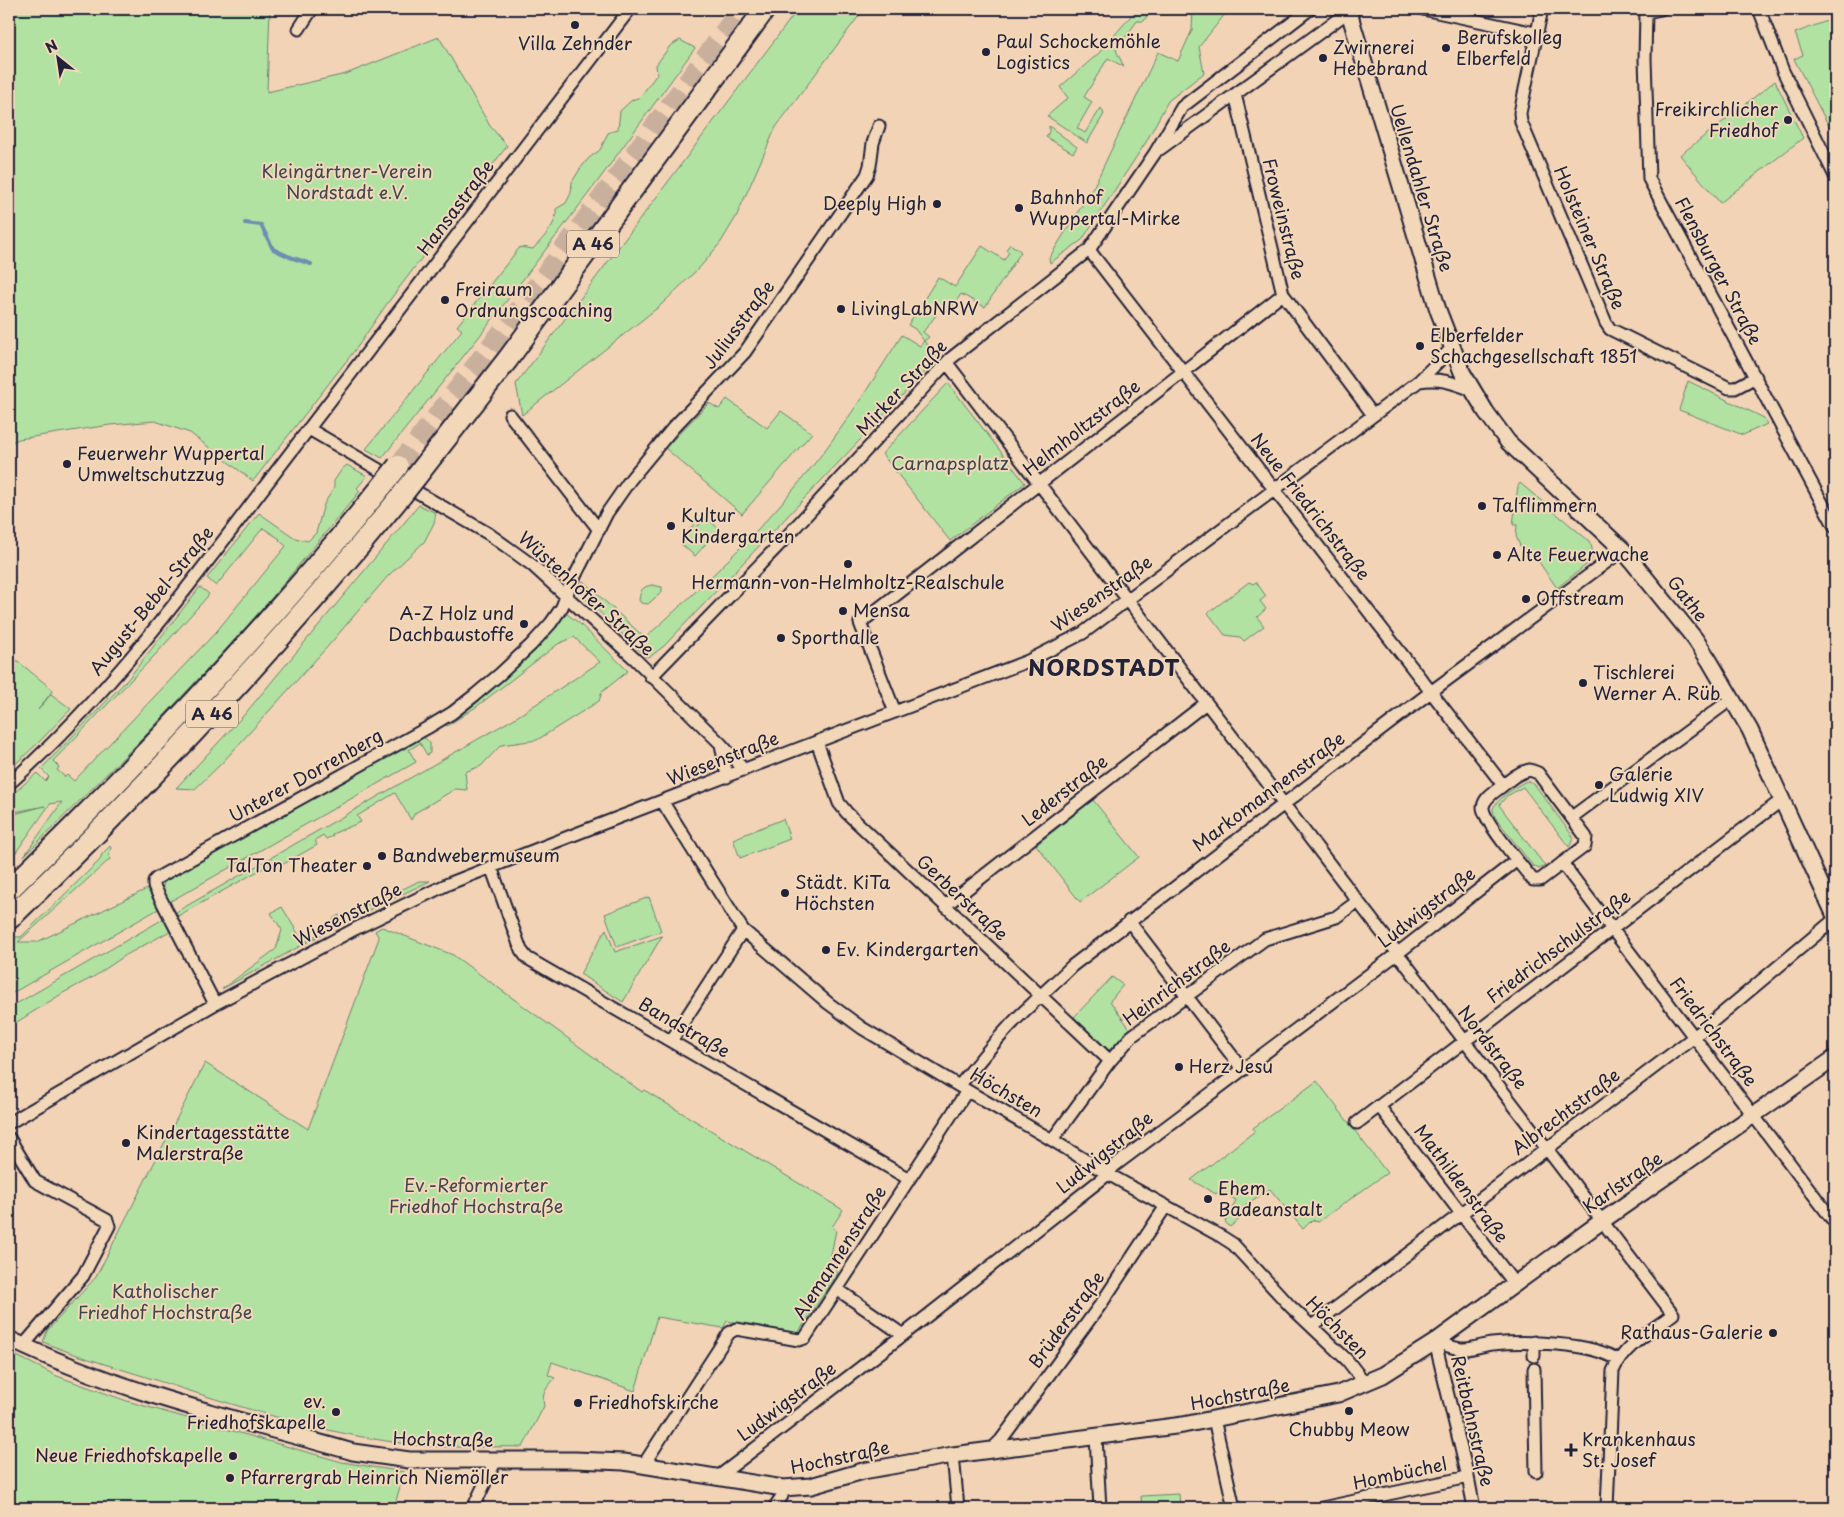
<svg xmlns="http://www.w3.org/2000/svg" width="1844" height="1517" viewBox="0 0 1844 1517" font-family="'Playpen Sans',sans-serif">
<rect width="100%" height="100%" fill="#f3d3b6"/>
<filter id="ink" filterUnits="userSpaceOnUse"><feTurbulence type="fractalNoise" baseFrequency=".02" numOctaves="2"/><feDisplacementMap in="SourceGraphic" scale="10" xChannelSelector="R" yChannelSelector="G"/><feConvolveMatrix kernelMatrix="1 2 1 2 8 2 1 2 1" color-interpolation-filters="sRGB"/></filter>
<g filter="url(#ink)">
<!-- green -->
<path fill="#b1e2a2" stroke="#6a826e" d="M9 9H270L267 92 346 74 439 37 490 126 507 146 386 305 358 346 253 481 190 433 155 421 110 425 19 439 9 443Z
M798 9H864L776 127 736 217 721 242 701 266 661 305 522 415 516 384Z
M1137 9H1151L1144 21H1137L1116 50 1124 67 1108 58 1084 97 1092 102 1077 128 1085 133 1101 108 1104 114 1087 143 1047 116 1068 98 1060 87 1099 53Z
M1193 9H1229L1199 47 1204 73 1168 101 1146 142 1082 240 1050 263 1049 258 1094 186 1158 52 1178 61 1192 30Z
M1835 18V138L1794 59 1803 55 1795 33Z
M680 40 695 48 598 181 482 333 382 458 366 449 462 330 457 326 520 247 533 249C542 239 558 224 556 209L566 203 571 193 572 182 580 169 589 158 600 150 608 133 618 129 620 111 632 100 640 97 657 74 656 65 670 46Z
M1775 81 1803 138 1720 203 1680 155Z
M1049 126 1077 147 1073 153 1046 137 1049 132Z
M1010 244 1019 250 1021 252 985 307 961 294 949 312 937 303 932 310 937 314 923 332 929 337 924 341 938 358 664 646 651 656 646 657 585 598 581 592 583 581 645 638C711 579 775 517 828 446 855 410 878 372 902 335L920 346 924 341 915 329 908 325 938 277 955 287 982 246 1004 260 1009 252 1006 250Z
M1688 381 1764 418 1767 424 1743 435 1679 410Z
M948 383 1025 483 950 541 882 454Z
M727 399 767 428 781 411 812 433 742 514 665 448 709 403 719 409Z
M347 465 367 476 357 488 360 491 265 606 229 646 147 734 24 856 62 802 50 804 9 862V817L10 815 45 806 9 813V797L37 773 45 781 49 777 41 769 128 679 200 587 209 594 207 597 157 653 53 761 59 767 57 770 65 777 67 775 74 781 216 632 286 546 279 540 280 539 263 528 216 586 207 578 259 513 295 538 308 541 316 533 324 504 334 488V481L342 469Z
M1520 483 1589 541C1593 549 1594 554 1590 562L1557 588 1534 555 1520 546 1516 536 1517 525H1513L1518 486Z
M419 505 436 513 434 523 424 542 388 576 329 645 222 763 195 789 176 788 244 715Z
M706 517 719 529 695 556 681 544 685 539 683 537 694 524 697 527Z
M1249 582 1253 584 1256 582 1266 596 1260 601 1266 609 1257 617 1264 626 1244 641 1240 637 1225 635 1208 613Z
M652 585 662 587V592L648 604 641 603 639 600C641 590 641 587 652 585Z
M567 614 579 623 628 671 602 692 599 701 537 740 501 745 481 766 465 772 467 790 455 789 415 813 411 820 395 793 357 816 361 822 332 834 333 836 326 839 323 835 315 840 317 845 273 870 269 865 178 916 176 912 515 718 600 662 574 637 558 644 476 707 447 726 444 723 540 641Z
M9 654 53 690 38 710 51 694 71 709 38 743 9 770Z
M422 737 425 738 430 743V753L427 755 420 743 409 750 416 762 169 902 162 889 165 880Z
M1528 781 1535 785 1574 838 1569 847 1523 787 1507 796 1499 805 1545 866 1539 869 1532 865 1495 817C1494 814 1493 812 1493 809 1495 801 1520 782 1528 781Z
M1093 800 1139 857 1080 902 1036 845Z
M783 819 790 839 740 858 733 839Z
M110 846 111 848 109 853 110 859 18 942H37L149 888 160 908 9 995V942L14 937H21L100 860 102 854Z
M419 881H430L356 916 355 908 364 904 371 905Z
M649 897 661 931 617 947 605 914Z
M282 907 303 942 330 928 334 918 339 915 344 922 222 989 276 949 282 930 271 913Z
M165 918 172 930 126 955 95 976 63 993 9 1027V1008Z
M382 927 453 955 642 1092 644 1090 843 1210 832 1227 836 1230 830 1260 838 1273 798 1333 727 1321 723 1328 657 1317 635 1391 552 1362 548 1375 555 1378C547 1388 541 1392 544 1406L523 1447C488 1446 452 1449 417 1445 332 1436 249 1410 168 1384 126 1370 83 1359 43 1342L47 1331 96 1277 205 1063 308 1129 379 938 375 931Z
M606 929 615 952 662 936 623 1002 580 974Z
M1112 977 1123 985 1110 1001 1130 1029 1109 1050 1074 1017Z
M1317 1081 1387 1173 1318 1222 1312 1220 1303 1229 1270 1189 1245 1205 1238 1214 1241 1218 1230 1227 1225 1222 1236 1200 1219 1191 1216 1194 1191 1180 1255 1131 1253 1128Z
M9 1352 57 1376 127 1401 342 1462 404 1472 394 1508H9Z
M1179 1494 1180 1508H1142L1141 1496Z"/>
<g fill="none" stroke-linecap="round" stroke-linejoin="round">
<!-- stream -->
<path stroke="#6c8fb0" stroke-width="4" d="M245 223 261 225 273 249 290 257 311 264"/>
<!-- highway-tunnel -->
<path stroke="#c9b09d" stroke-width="20" stroke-dasharray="20 10" stroke-linecap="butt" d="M398 466 524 303 741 9"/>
<defs>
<path id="street" d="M1423 9 1535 33
M1542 9 1520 113 1521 122 1606 323 1610 329 1729 388H1735L1756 377
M1661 9 1646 12 1645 59 1649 179 1835 527
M1759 9 1783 71 1835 176
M299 29 312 9
M1235 94 1283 294 1373 415
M1160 149 1352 9
M1089 250 1503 785
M947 363 1673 1314C1653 1330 1623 1346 1613 1371L1607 1508
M1419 381C1440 378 1452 382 1472 390
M510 415 599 530
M309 429 489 534 532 565 636 660 721 744 744 770
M651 677 777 547 950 359 1089 250 1155 153 1182 107 1310 9
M895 712 860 623 1283 294
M817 742 839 803 847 813 1110 1061
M721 744 727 777
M1530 770 1538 773 1586 837 1585 846 1540 880H1533C1524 869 1482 819 1483 807 1484 798 1494 792 1501 787 1510 780 1518 772 1530 770Z
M9 784C114 691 196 576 281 465 398 313 513 160 630 9
M662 801 743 930 828 1003 862 1028 959 1086 1052 1140 1108 1174 1222 1237 1233 1244 1290 1306 1347 1360 1365 1383
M1572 817 1733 698
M1562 863 1835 1223
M491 867 521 950 527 958 909 1179
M945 906 1206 703
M1129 921 1243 1070
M215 1004 154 886V881L157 878 427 728 452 713 475 695 500 674 531 645 551 623 562 607 570 586 607 513 630 480 673 428 745 352 867 175 870 166 873 143 879 126
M671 1041 743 930
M959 1086C982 1058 1005 1028 1033 1003 1046 990 1059 979 1072 966L1432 691 1623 550
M1379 1106 1514 1283
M9 1123 215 1004 355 929 448 884 604 823 1028 661 1083 633 1419 381 1452 348
M1357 1123 1783 799
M9 1138 35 1181 107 1220 109 1226 83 1276 23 1346
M1052 1140 1110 1061 1132 1036 1265 939 1336 917 1358 901
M837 1289 903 1335
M1312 1326 1548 1148 1694 1037 1835 919
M1435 1342C1443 1344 1453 1348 1461 1349 1471 1350 1482 1345 1492 1344 1524 1341 1591 1342 1618 1360
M1435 1342 1468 1477 1474 1508
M1534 1356V1342
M1534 1369 1536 1472
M1214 1419 1234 1508
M1096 1437 1100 1508
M991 1450 1001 1440 1101 1304 1166 1206
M953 1455 958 1508
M644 1464 729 1333 736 1329 799 1340 805 1338 967 1091
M718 1477 903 1335 1108 1174 1114 1166 1398 953 1517 860
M473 1508 496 1460
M774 1508 782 1496 783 1488
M1322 1508 1468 1477"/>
<path id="secondary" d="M1348 9 1438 310 1462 372 1486 412 1508 442 1623 550 1695 639 1709 660 1750 730 1835 916
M9 1339C118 1392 237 1419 353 1452L409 1460H575L624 1462 783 1488 811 1486 863 1471 953 1455 1183 1425 1338 1394 1383 1375 1435 1342 1602 1221 1835 1058"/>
<path id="highway" d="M416 477 508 359 765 9
M9 890C141 762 267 628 383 485
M9 919C148 786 279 645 401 496"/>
</defs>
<!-- street casing -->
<use href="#street" stroke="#22223b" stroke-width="15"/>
<!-- secondary casing -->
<use href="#secondary" stroke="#22223b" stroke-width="19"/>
<!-- highway casing -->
<use href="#highway" stroke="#22223b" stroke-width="24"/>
<!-- street -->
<use href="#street" stroke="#f2d8b9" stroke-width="11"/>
<!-- secondary -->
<use href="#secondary" stroke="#f2d8b9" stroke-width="15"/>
<!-- highway -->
<use href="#highway" stroke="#f2d8b9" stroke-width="20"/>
<defs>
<path id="highway-bridge" d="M383 485 398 466
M401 496 416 477"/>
</defs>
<!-- highway-bridge casing -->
<use href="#highway-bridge" stroke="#22223b" stroke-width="24" stroke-linecap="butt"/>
<!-- highway-bridge -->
<use href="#highway-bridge" stroke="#f2d8b9" stroke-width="20"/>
</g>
</g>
<!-- markers -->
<g fill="#22223b" stroke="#f2d8b9" stroke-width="2">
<circle cx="575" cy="25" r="5"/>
<circle cx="1446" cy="48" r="5"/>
<circle cx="986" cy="52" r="5"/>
<circle cx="1323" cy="58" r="5"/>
<circle cx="1788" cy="120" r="5"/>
<circle cx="937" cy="204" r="5"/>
<circle cx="1019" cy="208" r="5"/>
<circle cx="445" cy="300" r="5"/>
<circle cx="841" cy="309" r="5"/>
<circle cx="1420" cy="346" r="5"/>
<circle cx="67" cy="464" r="5"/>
<circle cx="1482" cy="506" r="5"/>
<circle cx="671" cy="526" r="5"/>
<circle cx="1497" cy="555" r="5"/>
<circle cx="848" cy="564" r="5"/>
<circle cx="1526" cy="599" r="5"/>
<circle cx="843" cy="611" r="5"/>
<circle cx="524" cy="624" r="5"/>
<circle cx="781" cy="638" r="5"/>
<circle cx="1583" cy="683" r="5"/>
<circle cx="1599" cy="785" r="5"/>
<circle cx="382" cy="856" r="5"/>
<circle cx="367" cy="866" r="5"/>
<circle cx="785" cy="893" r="5"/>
<circle cx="826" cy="950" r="5"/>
<circle cx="1179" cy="1067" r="5"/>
<circle cx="126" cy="1143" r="5"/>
<circle cx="1208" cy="1199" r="5"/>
<circle cx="1773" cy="1333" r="5"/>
<circle cx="578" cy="1403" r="5"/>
<circle cx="1349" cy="1411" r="5"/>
<circle cx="336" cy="1412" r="5"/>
<path d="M1568.5 1442.5h5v5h5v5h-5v5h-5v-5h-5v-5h5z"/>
<circle cx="233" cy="1456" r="5"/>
<circle cx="230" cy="1478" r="5"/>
</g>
<g text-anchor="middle" stroke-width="4" stroke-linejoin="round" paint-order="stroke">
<!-- shield labels -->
<g fill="#f2d8b9" stroke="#605961" stroke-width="1">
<rect x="567" y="230.5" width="52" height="27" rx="4"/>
<rect x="186" y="700.5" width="52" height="27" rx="4"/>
</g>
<g font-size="16" font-weight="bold" fill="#22223b">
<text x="593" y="250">A 46</text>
<text x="212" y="720">A 46</text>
</g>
<!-- poi labels -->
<g font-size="18" fill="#22223b" stroke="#f2d8b9" text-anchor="start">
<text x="1456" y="44">Berufskolleg<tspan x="1456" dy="21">Elberfeld</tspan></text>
<text x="996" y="48">Paul Schockemöhle<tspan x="996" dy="21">Logistics</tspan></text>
<text x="575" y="50" text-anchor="middle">Villa Zehnder</text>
<text x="1333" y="54">Zwirnerei<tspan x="1333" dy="21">Hebebrand</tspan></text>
<text x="1778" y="116" text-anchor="end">Freikirchlicher<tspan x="1778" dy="21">Friedhof</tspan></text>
<text x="1029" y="204">Bahnhof<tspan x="1029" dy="21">Wuppertal-Mirke</tspan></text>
<text x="927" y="210" text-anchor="end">Deeply High</text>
<text x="455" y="296">Freiraum<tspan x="455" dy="21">Ordnungscoaching</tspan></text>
<text x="851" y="315">LivingLabNRW</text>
<text x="1430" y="342">Elberfelder<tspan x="1430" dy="21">Schachgesellschaft 1851</tspan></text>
<text x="77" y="460">Feuerwehr Wuppertal<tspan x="77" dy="21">Umweltschutzzug</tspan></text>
<text x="1492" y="512">Talflimmern</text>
<text x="681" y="522">Kultur<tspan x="681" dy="21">Kindergarten</tspan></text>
<text x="1507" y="561">Alte Feuerwache</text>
<text x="848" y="589" text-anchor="middle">Hermann-von-Helmholtz-Realschule</text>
<text x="1536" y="605">Offstream</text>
<text x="853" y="617">Mensa</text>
<text x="514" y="620" text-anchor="end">A-Z Holz und<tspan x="514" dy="21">Dachbaustoffe</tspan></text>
<text x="791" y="644">Sporthalle</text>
<text x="1593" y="679">Tischlerei<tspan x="1593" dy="21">Werner A. Rüb</tspan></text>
<text x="1609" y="781">Galerie<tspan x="1609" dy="21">Ludwig XIV</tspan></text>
<text x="392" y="862">Bandwebermuseum</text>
<text x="357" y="872" text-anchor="end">TalTon Theater</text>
<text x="795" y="889">Städt. KiTa<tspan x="795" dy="21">Höchsten</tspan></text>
<text x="836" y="956">Ev. Kindergarten</text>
<text x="1189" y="1073">Herz Jesu</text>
<text x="136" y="1139">Kindertagesstätte<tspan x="136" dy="21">Malerstraße</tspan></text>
<text x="1218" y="1195">Ehem.<tspan x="1218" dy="21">Badeanstalt</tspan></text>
<text x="1763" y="1339" text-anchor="end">Rathaus-Galerie</text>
<text x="326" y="1408" text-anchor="end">ev.<tspan x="326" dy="21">Friedhofskapelle</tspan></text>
<text x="588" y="1409">Friedhofskirche</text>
<text x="1349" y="1436" text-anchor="middle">Chubby Meow</text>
<text x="1582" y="1446">Krankenhaus<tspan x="1582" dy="21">St. Josef</tspan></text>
<text x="223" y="1462" text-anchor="end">Neue Friedhofskapelle</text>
<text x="240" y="1484">Pfarrergrab Heinrich Niemöller</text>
</g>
<!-- park labels -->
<g font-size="18" fill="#3f4850" stroke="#f2d8b9">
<text x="347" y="178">Kleingärtner-Verein<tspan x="347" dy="21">Nordstadt e.V.</tspan></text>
<text x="950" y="470">Carnapsplatz</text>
<text x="476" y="1192">Ev.-Reformierter<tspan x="476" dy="21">Friedhof Hochstraße</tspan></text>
<text x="165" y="1298">Katholischer<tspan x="165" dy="21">Friedhof Hochstraße</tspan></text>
</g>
<!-- street labels -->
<g font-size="18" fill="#22223b" stroke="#f2d8b9">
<text transform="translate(1421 188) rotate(73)" y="6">Uellendahler Straße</text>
<text transform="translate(456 208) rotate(-53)" y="6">Hansastraße</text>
<text transform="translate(1283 219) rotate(76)" y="6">Froweinstraße</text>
<text transform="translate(1589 238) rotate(67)" y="6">Holsteiner Straße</text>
<text transform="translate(1718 271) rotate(62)" y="6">Flensburger Straße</text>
<text transform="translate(739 325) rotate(-53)" y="6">Juliusstraße</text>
<text transform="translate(902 388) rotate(-47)" y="6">Mirker Straße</text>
<text transform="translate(1082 428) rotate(-38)" y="6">Helmholtzstraße</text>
<text transform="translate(1310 507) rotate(52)" y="6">Neue Friedrichstraße</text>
<text transform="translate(586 594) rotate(42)" y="6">Wüstenhofer Straße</text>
<text transform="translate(1102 594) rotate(-35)" y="6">Wiesenstraße</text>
<text transform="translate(1687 599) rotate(52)" y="6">Gathe</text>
<text transform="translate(152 601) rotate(-51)" y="6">August-Bebel-Straße</text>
<text transform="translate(723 759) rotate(-21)" y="6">Wiesenstraße</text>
<text transform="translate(306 776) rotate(-29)" y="6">Unterer Dorrenberg</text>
<text transform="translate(1065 791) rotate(-38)" y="6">Lederstraße</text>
<text transform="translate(1269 792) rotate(-37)" y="6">Markomannenstraße</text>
<text transform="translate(962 898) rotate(43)" y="6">Gerberstraße</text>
<text transform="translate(1427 908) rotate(-38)" y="6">Ludwigstraße</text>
<text transform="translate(348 915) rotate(-27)" y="6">Wiesenstraße</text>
<text transform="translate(1559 947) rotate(-37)" y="6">Friedrichschulstraße</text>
<text transform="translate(1177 983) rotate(-37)" y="6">Heinrichstraße</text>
<text transform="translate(684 1028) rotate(30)" y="6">Bandstraße</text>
<text transform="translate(1713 1032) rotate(53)" y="6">Friedrichstraße</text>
<text transform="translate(1492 1048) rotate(52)" y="6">Nordstraße</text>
<text transform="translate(1006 1093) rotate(30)" y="6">Höchsten</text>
<text transform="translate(1566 1112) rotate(-37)" y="6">Albrechtstraße</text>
<text transform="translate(1105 1153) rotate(-39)" y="6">Ludwigstraße</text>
<text transform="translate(1623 1183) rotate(-35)" y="6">Karlstraße</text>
<text transform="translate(1461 1184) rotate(53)" y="6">Mathildenstraße</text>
<text transform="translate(840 1253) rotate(-57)" y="6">Alemannenstraße</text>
<text transform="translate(1067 1320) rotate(-54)" y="6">Brüderstraße</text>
<text transform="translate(1337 1328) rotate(45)" y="6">Höchsten</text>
<text transform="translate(1240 1395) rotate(-11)" y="6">Hochstraße</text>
<text transform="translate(787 1402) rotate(-37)" y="6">Ludwigstraße</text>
<text transform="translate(1472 1421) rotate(77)" y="6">Reitbahnstraße</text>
<text transform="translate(443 1440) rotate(1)" y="6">Hochstraße</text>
<text transform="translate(840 1458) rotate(-12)" y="6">Hochstraße</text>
<text transform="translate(1400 1474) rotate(-12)" y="6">Hombüchel</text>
</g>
<!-- district labels -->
<g font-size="22" font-weight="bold" letter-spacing="1" fill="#22223b" stroke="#f2d8b9">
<text x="1104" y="676">NORDSTADT</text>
</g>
</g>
<!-- margin -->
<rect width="1844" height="1517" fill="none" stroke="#f2d8b9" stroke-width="30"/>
<rect x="15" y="15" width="1814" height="1487" fill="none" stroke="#22223b" stroke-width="2" filter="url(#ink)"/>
<!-- north arrow -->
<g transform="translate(58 58) rotate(330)" stroke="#f2d8b9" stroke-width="4" paint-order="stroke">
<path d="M0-4L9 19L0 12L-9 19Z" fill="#22223b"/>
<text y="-8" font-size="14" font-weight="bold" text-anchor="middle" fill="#22223b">N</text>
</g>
</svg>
